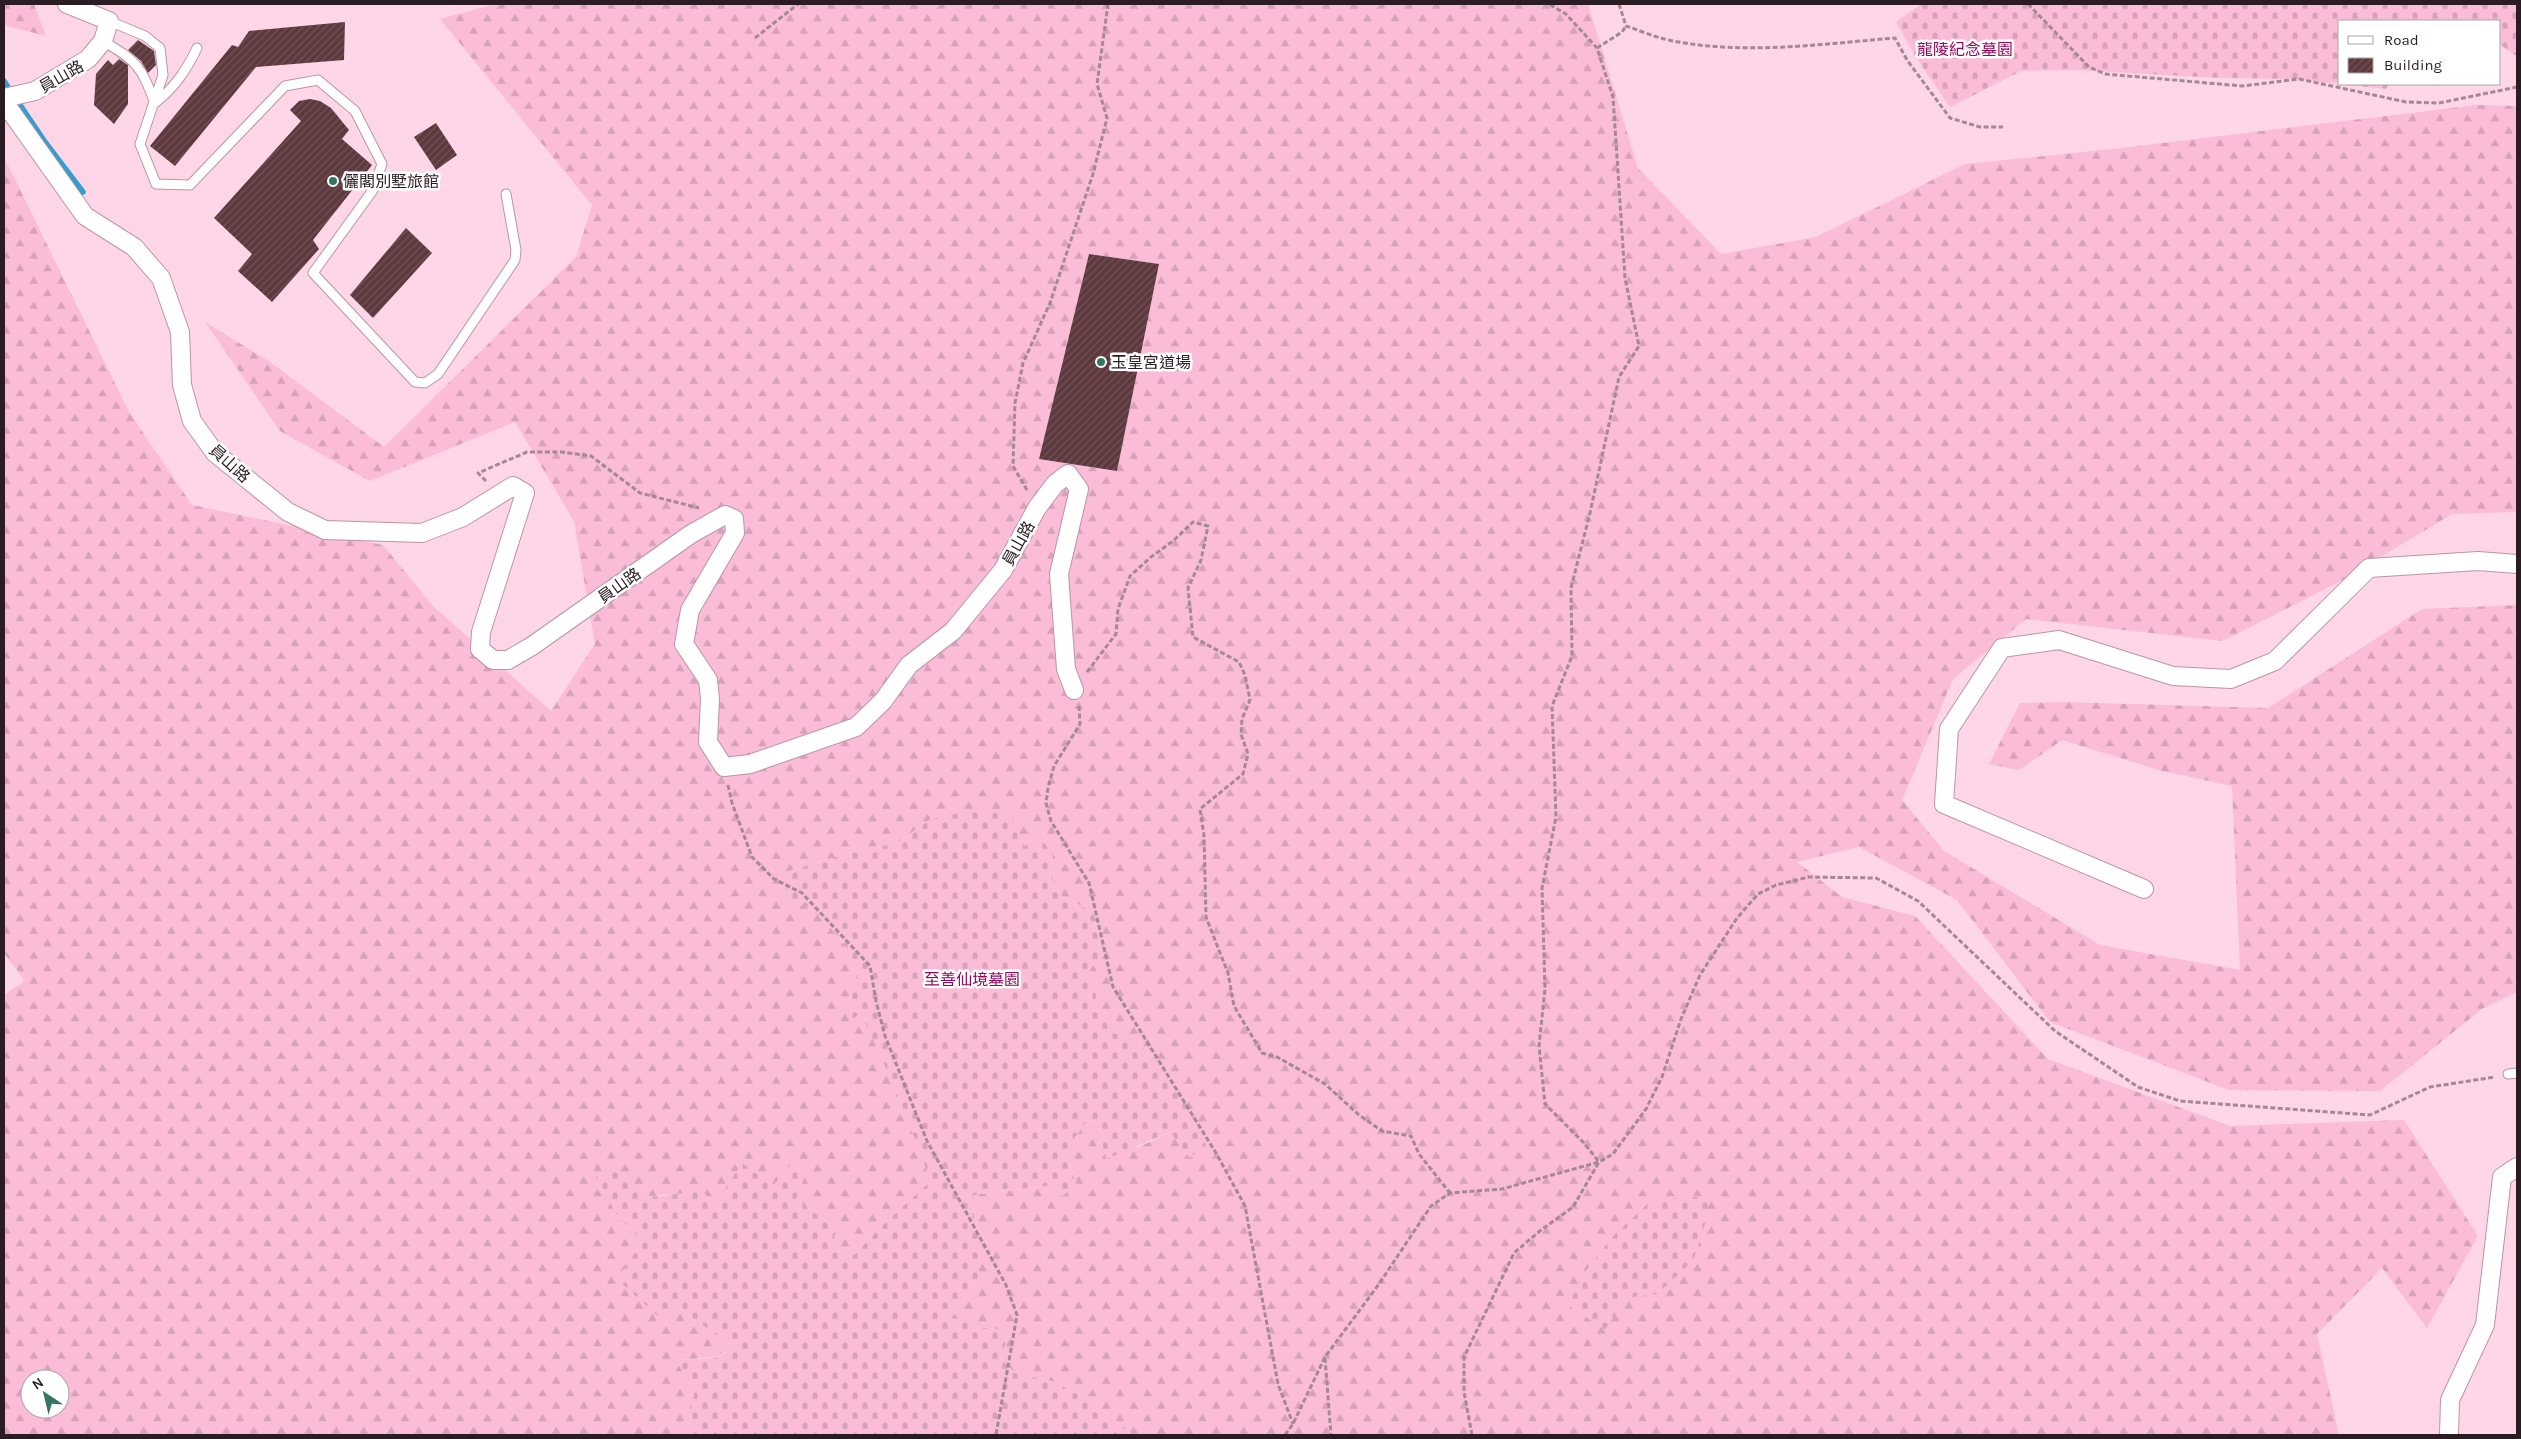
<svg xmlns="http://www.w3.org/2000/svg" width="2521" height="1439" viewBox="0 0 2521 1439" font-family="Karla,'Noto Sans TC',sans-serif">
<defs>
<pattern id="forest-firs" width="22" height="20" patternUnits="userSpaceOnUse" patternTransform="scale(1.25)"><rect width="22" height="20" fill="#fbbcd8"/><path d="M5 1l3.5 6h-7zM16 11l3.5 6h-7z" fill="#d7a1b9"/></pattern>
<pattern id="cemetery-stones" width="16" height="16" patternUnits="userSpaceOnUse" patternTransform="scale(1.25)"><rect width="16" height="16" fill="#fbbcd8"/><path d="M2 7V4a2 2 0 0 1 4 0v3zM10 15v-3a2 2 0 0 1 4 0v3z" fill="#d7a1b9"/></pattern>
<pattern id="building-hatch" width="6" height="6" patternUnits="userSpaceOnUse" patternTransform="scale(1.25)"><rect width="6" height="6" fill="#5d393e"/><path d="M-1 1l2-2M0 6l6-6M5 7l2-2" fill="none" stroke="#715357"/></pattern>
</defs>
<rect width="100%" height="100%" fill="#fed6e7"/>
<!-- forest -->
<path fill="url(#forest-firs)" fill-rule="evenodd" d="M4 4H34L46 36 7 26 4 22Z
M495 4H1588L1638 168 1721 254 1816 237 1965 164 2121 148 2477 105 2517 106V512L2452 514 2339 582 2223 641 2026 619 1953 679 1902 800 1944 851 2100 945 2240 970 2232 786 2162 771 2062 740 2019 770 1989 764 2020 703 2064 702 2268 708 2422 609 2517 605V992L2482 1009 2380 1091 2229 1090 2050 1022 1957 900 1859 847 1797 862 1842 897 1915 916 2048 1059 2230 1126 2404 1120 2478 1236 2427 1328 2382 1268 2317 1334 2339 1435H1133L1095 1404 1055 1382 1015 1373 1001 1358 1009 1330 973 1327 951 1315 979 1278V1256L986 1242 974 1221 973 1195 1055 1185 1063 1195 1076 1182 1065 1152 1084 1124 1097 1121 1137 1148 1170 1132 1127 1036 1110 1033 1086 975 1085 908 1062 896 1050 876 1053 855 1039 837 1024 846 931 819 897 843 853 852 786 872V895L823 918 850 952 858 972 849 1003 852 1018 861 1012 895 1088 932 1181 885 1223 854 1255 834 1250 835 1228 796 1199 806 1172 773 1187 715 1204 665 1194 651 1197 612 1167 617 1215 643 1241 617 1279 674 1305 732 1346 716 1357 676 1360 694 1392 688 1435H4V995L25 981 4 953V157L129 412 192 505 383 545 433 606 551 711 595 644 574 521 515 422 370 481 280 431 205 322 270 362 384 447 576 257 592 205 440 19ZM1089 254 1159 264 1117 471 1039 459ZM30 1379H60V1409H30Z"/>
<!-- cemetery -->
<path fill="url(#cemetery-stones)" d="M1921 4H2517V56L2500 45V21H2340V84L2294 79 2221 78 2076 70 2021 71 1950 107 1917 59 1896 22Z
M2340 84H2389L2386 89Z
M974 810H1009L1024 846 1040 837 1053 855 1050 877 1062 896 1085 908 1104 948 1087 975 1110 1033C1115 1034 1123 1034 1128 1037 1162 1056 1188 1108 1208 1140L1190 1158 1170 1132 1106 1159 1097 1121 1084 1124 1065 1152 1076 1183 1063 1196 1055 1185 973 1195 974 1221 986 1242 979 1256V1278L952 1315 973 1327 1009 1330 1001 1358 1015 1373 1055 1382 1095 1404 1133 1435H688L694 1392 676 1360 716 1358 732 1346 674 1305 659 1317 617 1279 643 1241 617 1215 596 1177 612 1167 651 1197 702 1191 715 1204 742 1163 773 1186 793 1162 806 1172 796 1199 835 1228 834 1250 854 1255 885 1223 931 1181 895 1088 861 1013 852 1019 849 1003 858 972 850 952 823 918 786 895V872L853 852 897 843 931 819Z
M1709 1196 1707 1218 1693 1261 1657 1294 1625 1298 1605 1330 1568 1305 1585 1272 1614 1235 1652 1200Z"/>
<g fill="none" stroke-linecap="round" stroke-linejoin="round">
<!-- stream -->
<path stroke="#309fce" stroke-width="5.5" d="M4 81 45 142 83 192"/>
</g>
<!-- building -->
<path fill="url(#building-hatch)" d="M345 22 344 60 256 67 175 166 150 146 232 45 238 47 249 31Z
M138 40 154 51 156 65 148 73 141 61 128 50Z
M119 59 128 65V104L114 124 94 105 96 74 108 60 113 65Z
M310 99 320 101 331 108 349 130 342 139 372 165 313 240 319 249 272 302 238 271 252 254 214 218 301 121 290 110 299 101Z
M436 123 457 155 436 170 414 137Z
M406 228 432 253 373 318 350 295Z
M1089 254 1159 264 1117 471 1039 459Z"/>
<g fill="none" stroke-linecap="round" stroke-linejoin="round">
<defs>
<path id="lane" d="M109 21 145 36 160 48 163 75 140 144 156 184 190 185 285 86 318 80 355 111 382 164 373 190 313 273 415 382 425 383 438 374 515 260 516 250 506 194
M103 41C138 62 140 65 155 103 175 87 186 71 197 48
M2508 1074 2517 1073"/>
<path id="street" d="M4 98 35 91 88 59 103 41 109 21 67 4
M4 102 85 216 134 247 161 278 180 332 182 385 192 421 215 453 288 512 325 530 422 533 463 517 513 486 525 493 481 632 480 649 493 660H508L532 646 691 534 725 515 734 519 735 533 690 610 684 644 708 680 710 699 708 742 724 767 750 764 856 727 883 701 909 665 953 631 1003 570 1037 508 1055 484 1068 474 1079 489 1059 574 1066 669 1074 690
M2144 889 1944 804 1949 729 2002 648 2059 640 2173 676 2231 679 2275 661 2369 568 2478 561 2517 564
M2449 1435 2450 1400 2485 1325 2502 1177 2517 1167"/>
</defs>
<!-- lane casing -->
<use href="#lane" stroke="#bb95a5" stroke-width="11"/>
<!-- street casing -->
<use href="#street" stroke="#bb95a5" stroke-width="20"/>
<!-- path -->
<path stroke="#a58894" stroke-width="3" stroke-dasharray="5 2.5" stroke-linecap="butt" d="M1619 4 1626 26C1641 31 1657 38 1673 41 1745 55 1822 44 1895 38L1907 60 1950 118 1980 127H2003
M2028 4 2089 67 2105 74 2242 86 2299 79 2406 102 2439 103 2517 87
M755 38 798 4
M1597 48 1622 32 1626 26
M486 481 478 473 527 452H562L591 456 640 493 699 508
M1027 490 1013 466 1015 403 1023 363 1050 303 1093 174 1107 118 1097 84 1108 4
M1087 672 1116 634 1118 609 1130 576 1151 557 1173 541 1193 522 1208 526 1201 560 1188 588 1193 637 1239 662 1245 675 1250 700 1242 719 1241 734 1248 754 1243 774 1200 809 1204 835 1206 917 1228 973 1234 1006 1262 1053 1277 1057 1325 1084 1359 1115 1382 1131 1411 1136 1419 1154 1450 1193
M1079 706 1080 724 1054 766 1048 788 1046 803 1051 821 1089 883 1113 987 1216 1153 1245 1206 1278 1384 1293 1424
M728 785 732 803 752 857 774 879 802 893 870 966 876 1001 885 1036 927 1141 1006 1285 1017 1315 996 1435
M1325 1358 1331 1435
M1285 1435 1293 1424 1325 1357 1379 1284 1431 1206 1450 1193 1502 1189 1599 1162 1613 1154 1646 1109 1662 1077 1681 1019 1700 975 1737 918 1758 894 1776 885 1809 877 1876 878 1918 901 2055 1031 2138 1087 2180 1101 2370 1115 2430 1087 2495 1077
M1472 1435 1464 1392V1357L1514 1253 1541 1230 1573 1207 1599 1162 1584 1143 1545 1104 1539 1046 1545 989 1542 888 1556 817 1552 706 1572 656 1571 588 1590 513 1619 377 1639 346 1625 278 1613 97 1597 48 1566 14 1549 4"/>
<!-- lane -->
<use href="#lane" stroke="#fff" stroke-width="9"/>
<!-- street -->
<use href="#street" stroke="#fff" stroke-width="18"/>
</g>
<!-- markers -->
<g fill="#377562" stroke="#fff" stroke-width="2">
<circle cx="333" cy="181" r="5"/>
<circle cx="1101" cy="362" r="5"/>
</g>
<g text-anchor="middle" stroke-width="5" stroke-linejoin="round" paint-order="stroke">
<!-- park labels -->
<g font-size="16" fill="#93085f" stroke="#fff">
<text x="1965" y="55">龍陵紀念墓園</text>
<text x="972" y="985">至善仙境墓園</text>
</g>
<!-- street labels -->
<g font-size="16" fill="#2a1c22" stroke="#fff">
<text transform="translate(61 76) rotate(-30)" y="6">員山路</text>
<text transform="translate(230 463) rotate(42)" y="6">員山路</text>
<text transform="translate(1018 543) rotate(-61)" y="6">員山路</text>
<text transform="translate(619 585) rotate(-35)" y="6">員山路</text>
</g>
<!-- poi labels -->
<g font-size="16" fill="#2a1c22" stroke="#fff" text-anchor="start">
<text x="343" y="187">儷閣別墅旅館</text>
<text x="1111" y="368">玉皇宮道場</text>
</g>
</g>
<!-- border -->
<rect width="2521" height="1439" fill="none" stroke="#2a1c22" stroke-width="10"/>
<!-- legend -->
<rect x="2338" y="20" width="162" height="65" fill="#ffffff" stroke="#aaa4a7"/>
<rect x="2348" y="36" width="25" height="8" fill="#ffffff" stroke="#aaa4a7"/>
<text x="2384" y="45" font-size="15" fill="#2a1c22">Road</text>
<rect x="2348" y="58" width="25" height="15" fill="url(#building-hatch)" stroke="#aaa4a7"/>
<text x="2384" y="70" font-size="15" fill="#2a1c22">Building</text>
<!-- north arrow -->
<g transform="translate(45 1394) rotate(325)"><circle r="24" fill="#ffffff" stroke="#aaa4a7"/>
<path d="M0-4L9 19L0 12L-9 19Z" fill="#377562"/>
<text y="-8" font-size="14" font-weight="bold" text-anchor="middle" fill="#2a1c22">N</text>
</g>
</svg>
